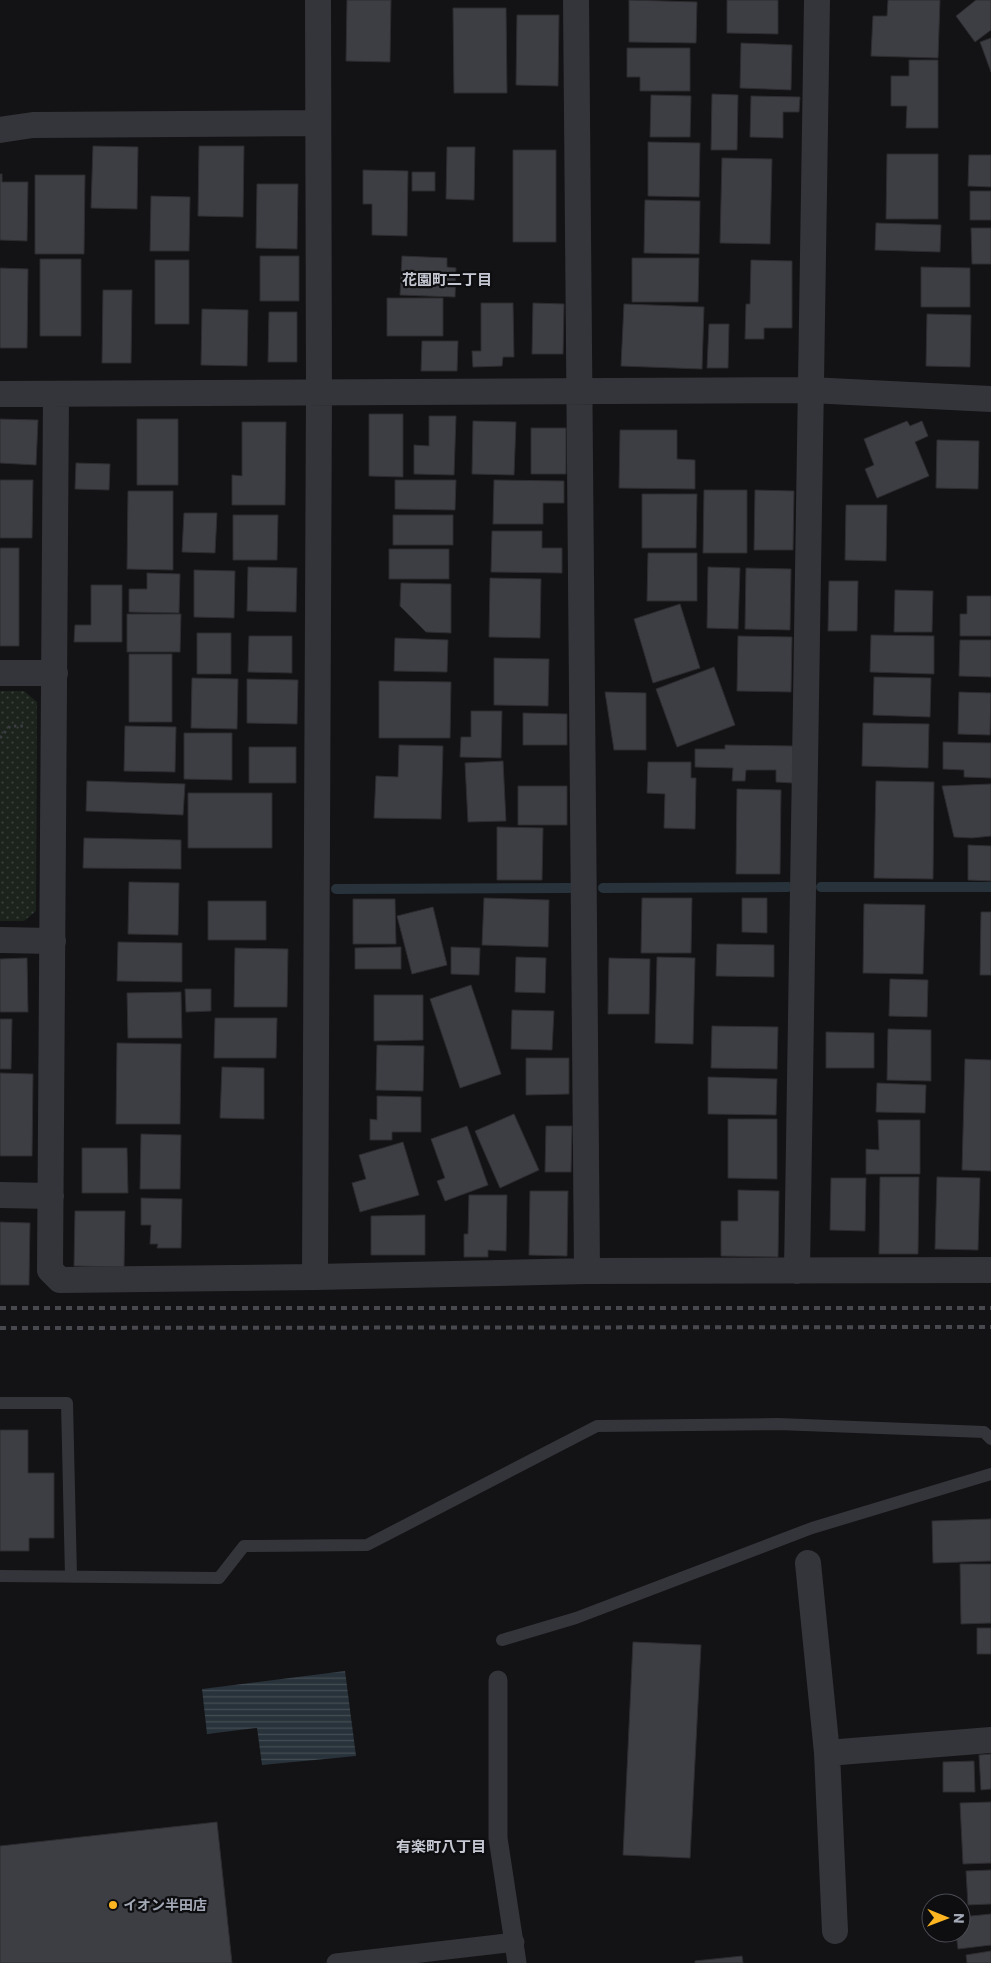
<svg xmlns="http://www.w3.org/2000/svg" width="991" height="1963" viewBox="0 0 991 1963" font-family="Commissioner,'Noto Sans JP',sans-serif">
<defs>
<pattern id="park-dots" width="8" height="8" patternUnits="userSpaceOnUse" patternTransform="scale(1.25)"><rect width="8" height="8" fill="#1b231c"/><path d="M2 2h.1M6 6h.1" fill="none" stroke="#39403b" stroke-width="1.8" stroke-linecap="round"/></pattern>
<pattern id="water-rules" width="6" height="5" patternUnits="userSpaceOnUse" patternTransform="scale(1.25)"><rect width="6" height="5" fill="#28323a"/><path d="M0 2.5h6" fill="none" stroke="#444d54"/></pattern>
</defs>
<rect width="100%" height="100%" fill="#131315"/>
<!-- park -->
<path fill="url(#park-dots)" d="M0 691H24L37 702 36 911 24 921H0Z"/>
<!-- water -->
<path fill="url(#water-rules)" d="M345 1671 356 1756 262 1765 257 1728 207 1734 202 1689Z"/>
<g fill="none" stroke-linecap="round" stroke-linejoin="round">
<!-- stream -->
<path stroke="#28323a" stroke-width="10" d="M821 887H991
M603 888 788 887
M336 889 569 888"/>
</g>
<!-- building -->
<path fill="#3d3e43" stroke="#2d2d31" d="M347 0H391L390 62 346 61Z
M629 0 697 2 696 43 629 42Z
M727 0H778V34L727 33Z
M888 0H940L938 58 871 56 873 16H887Z
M976 0H991V30L975 42 956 16Z
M453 8H506L507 93H454Z
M517 15H559L558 86 516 85Z
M991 38V72L980 42Z
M741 43 792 45 791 90 740 88Z
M627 48H690V91H640V77H627Z
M909 60H938V128H906L907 106H891V76H909Z
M712 94 738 95 737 150H711Z
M651 95 691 96 690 137H650Z
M751 96 800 97 799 112H783V138L750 137Z
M648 142 700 143 699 197 648 196Z
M93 146 138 147 137 209 91 208Z
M199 146H244L243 217 198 216Z
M447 147H475L474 200 446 199Z
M513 150H556V242H513Z
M887 154H938V219H886Z
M969 155H991V187L968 186Z
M722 158 772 159 770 244 720 243Z
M363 170 408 171 407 236 372 235V204H363Z
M412 172H435V191H412Z
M0 174H2V182H28L27 241 0 240Z
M35 175H85L84 254H35Z
M257 184H298L297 249 256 248Z
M970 191H991V220H970Z
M151 196 190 197 189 251H150Z
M645 200 700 201 699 254 644 253Z
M876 223 941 225 940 252 875 250Z
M971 228H991V264H972Z
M260 256H299V301H260Z
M402 256 447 258V267L456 268 455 297 400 295Z
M632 258H699L698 302H632Z
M40 259H81V336H40Z
M155 260H189V324H155Z
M751 260 792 261V328H764V339H745L746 304H750Z
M921 267 970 268V307H921Z
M0 268 28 269 27 348H0Z
M103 290H132L131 363H102Z
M387 298H443V336H387Z
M481 303H513L514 357H503L502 366 473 367 472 351H481Z
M533 303 564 304 563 354H532Z
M624 304 704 307 702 369 621 366Z
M202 309 248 310 247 366 201 365Z
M269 312H297V362H268Z
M927 314 971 315 970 367 926 366Z
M709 324H729L728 368H707Z
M422 341H458L457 371H421Z
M369 414H403V477L369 476Z
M429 416H456L454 475 414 474V445L429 446Z
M0 419 38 420 36 465 0 463Z
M137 419H178V485H137Z
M473 421 516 422 514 475 472 474Z
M907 421 910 426 922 421 928 436 915 442 929 476 877 498 865 469 874 465 864 439Z
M242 422H286L285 505H232V475L242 476Z
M531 428H566V474H531Z
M620 430H677V459L695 460V489L619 488Z
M937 440 979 441 978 489 936 488Z
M76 463 110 464 109 490 75 489Z
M0 480H33L32 538H0Z
M395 480H456L455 510 395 509Z
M494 480 564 481V503H543V524H493Z
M704 490H747V553H703Z
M755 490 794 491 793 550H754Z
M128 491H173V570L127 569Z
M642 494H697L696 548H642Z
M846 505H887L886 561 845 560Z
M184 513H217L215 553 182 552Z
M233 515H278L277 560H233Z
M393 515H453V545H393Z
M492 531H542V548H562V573L491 572Z
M0 548H19V646H0Z
M389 549H449V579H389Z
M648 553H697V601H647Z
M248 567 297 568 296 612 247 611Z
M708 567 740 568 738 629 707 628Z
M746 568 791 569 790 630 745 629Z
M194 570 235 571 234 618 194 617Z
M147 573 180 574 179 613 129 612V589H147Z
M490 578 541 579 540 638 489 637Z
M829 581H858L857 631H828Z
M401 583 451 584V633L426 632 400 606Z
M91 585H122V642H74L75 625H91Z
M895 590 933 591 932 632H894Z
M967 596H991V636H960V614H967Z
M680 604 700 668 653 683 634 619Z
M127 614H181L180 652H127Z
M197 633H231V674H197Z
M871 635 934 636V674L870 672Z
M249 636H292V673L248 672Z
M738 636 792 637 791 692 737 691Z
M395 638 448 640 447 672 394 671Z
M960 640H991V677L959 676Z
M129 654H172V722H129Z
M494 658 549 659 548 706 494 705Z
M714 667 735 725 677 747 656 689Z
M874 677 931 678 930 717 873 715Z
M192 678 238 679 237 729 191 728Z
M247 679 298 680 297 724 247 723Z
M379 681 451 682 450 738H379Z
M605 692 646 693V750H614Z
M959 692 991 693 990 735 958 734Z
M471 711H502L501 758 460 757 461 737H471Z
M523 713 567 714V745H523Z
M863 723 929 724 928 768 862 766Z
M125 726 176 727 175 772 124 771Z
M184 733H232V780L184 779Z
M943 742 991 743V778L964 777V770L943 769Z
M399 745 443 746 441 819 374 818 376 776 398 777Z
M725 745 793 746V783L776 782V770H746L745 781H732L733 768 695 767V749H725Z
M249 747H296V783H249Z
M503 761 506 821 468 822 465 763Z
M648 762H691V778H696L695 829 664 828 665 794 647 793Z
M87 781 185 784 183 815 86 811Z
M876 781 934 782 933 879 874 878Z
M991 784V836L972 838 954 837 942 786Z
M518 786H567V825H518Z
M737 789 781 790 780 874H736Z
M188 793H272V848H188Z
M497 827 543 828 542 880H497Z
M84 838 181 840V869L83 868Z
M968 845 991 846V881L968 880Z
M129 882 179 883 178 935 128 934Z
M484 898 549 900 548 947 482 945Z
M642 898H692L691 953H641Z
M742 898H767V933L742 932Z
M353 899H395L396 944H353Z
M208 901H266V940H208Z
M864 904 925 905 923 974 863 973Z
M433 907 447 965 412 974 397 916Z
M981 912H991V975H980Z
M118 942 182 943V982L117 981Z
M717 944 774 945V977L716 976Z
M401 947V969H355V948Z
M451 947 480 948 479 975 451 974Z
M235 948 288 949 287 1007H234Z
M516 957 546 958 545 993 515 992Z
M657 957 695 958 693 1044 655 1043Z
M27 958 28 1012H0V959Z
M609 958 650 959 649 1014H608Z
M890 979 928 980 927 1017 889 1016Z
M471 985 501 1074 460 1088 430 999Z
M185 989H211V1011L186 1012Z
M181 992 182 1038H128L127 993Z
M374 995H423V1040L374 1041Z
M512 1010 554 1011 552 1050 511 1049Z
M215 1018H277L276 1058H214Z
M0 1019H12L11 1069H0Z
M712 1026 778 1027 777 1069 711 1068Z
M888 1029 931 1030V1081L887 1080Z
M826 1032 874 1033V1068H826Z
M117 1043 181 1044 180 1124H116Z
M377 1045 424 1046 423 1091 376 1090Z
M526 1058H569V1094L526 1095Z
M965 1059 991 1060V1171L962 1170Z
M222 1067 264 1068V1119L220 1118Z
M0 1073 33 1074 32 1156H0Z
M708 1077 777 1079 776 1115 708 1114Z
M877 1083 926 1085 925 1113 876 1112Z
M377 1096 421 1097V1132H392V1140H370V1119L377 1120Z
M514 1114 539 1170 500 1188 475 1131Z
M728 1119H777V1179L728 1178Z
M878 1120H920V1174H866V1149L879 1150Z
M467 1126 488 1185 445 1201 437 1181 445 1178 431 1139Z
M546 1126H572L571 1172H545Z
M141 1134 181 1135 180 1189H140Z
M403 1142 419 1195 360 1212 352 1183 366 1179 359 1155Z
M82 1148H127L128 1193H82Z
M880 1177H919L918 1254H879Z
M937 1177 980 1178 978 1250 935 1249Z
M831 1178H866L865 1231 830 1230Z
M738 1190 779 1191 778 1257 721 1256V1221H738Z
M530 1191H568L567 1256 529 1255Z
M469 1195H507L506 1251 488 1250V1257H464V1234H468Z
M141 1198 182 1199 181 1248H157L158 1244H150L151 1225H141Z
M75 1211H125L124 1267 74 1266Z
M425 1215V1255H371V1216Z
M0 1222 30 1223 29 1285H0Z
M0 1430H28V1473H54V1538H29V1551H0Z
M991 1519V1561L933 1563 932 1521Z
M960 1564H991V1623L961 1624Z
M977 1628H991V1654H977Z
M633 1642 701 1645 690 1858 623 1855Z
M991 1754V1789L981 1790 979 1755Z
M974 1761 975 1792H943V1762Z
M991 1802V1863L963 1864 960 1803Z
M217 1822 232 1963H0V1846Z
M991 1870V1904L968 1905 966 1871Z
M991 1914V1945L958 1949 956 1933H961V1917Z
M991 1951V1963H967L966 1955Z
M742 1956 743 1963H695V1961Z"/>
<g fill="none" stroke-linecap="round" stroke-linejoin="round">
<!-- path -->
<path stroke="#3a3c41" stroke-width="3" stroke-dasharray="2.5 4" stroke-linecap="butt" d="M0 738 10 726H24"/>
<!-- service -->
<path stroke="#34353a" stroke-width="12" d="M0 1403H67L71 1576
M0 1576 219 1578 244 1546 367 1545 597 1426 778 1424 984 1432 991 1439
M502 1640 576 1618 812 1528 991 1474"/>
<!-- pedestrian -->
<path stroke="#34353a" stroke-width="19" d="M498 1680V1838L517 1963
M336 1963 515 1942"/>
<!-- minor -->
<path stroke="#34353a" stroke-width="26" d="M576 0 587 1271
M0 130 33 125 318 123
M0 394 810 390 991 399
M56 395 50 1270 60 1280 315 1277 587 1271 991 1270
M0 673H55
M0 940 53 941
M0 1195 51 1196
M797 1271 817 0
M315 1277 319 392 318 0
M808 1563 827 1753 835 1931
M827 1753 991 1740"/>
<!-- rail -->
<path stroke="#47494f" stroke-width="4" stroke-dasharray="6 5" stroke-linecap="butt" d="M0 1308H991
M0 1328 991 1327"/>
</g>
<!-- markers -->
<circle fill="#ffb621" stroke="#0e0e10" stroke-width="2" cx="113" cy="1905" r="5"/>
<g text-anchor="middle" stroke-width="4.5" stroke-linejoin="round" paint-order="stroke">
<!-- poi labels -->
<g font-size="14" font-weight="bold" fill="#a4a9b7" stroke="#0e0e10" text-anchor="start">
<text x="123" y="1910">イオン半田店</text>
</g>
<!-- neighbourhood labels -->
<g font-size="15" font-weight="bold" fill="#c5c8d2" stroke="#0e0e10">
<text x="447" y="285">花園町二丁目</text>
<text x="441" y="1852">有楽町八丁目</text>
</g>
</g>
<!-- north arrow -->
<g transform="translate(946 1918) rotate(91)"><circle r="24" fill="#0e0e10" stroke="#4a4c53"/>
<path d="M0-4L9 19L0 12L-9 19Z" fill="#ffb621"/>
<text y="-8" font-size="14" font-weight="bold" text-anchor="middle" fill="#a4a9b7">N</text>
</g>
</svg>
